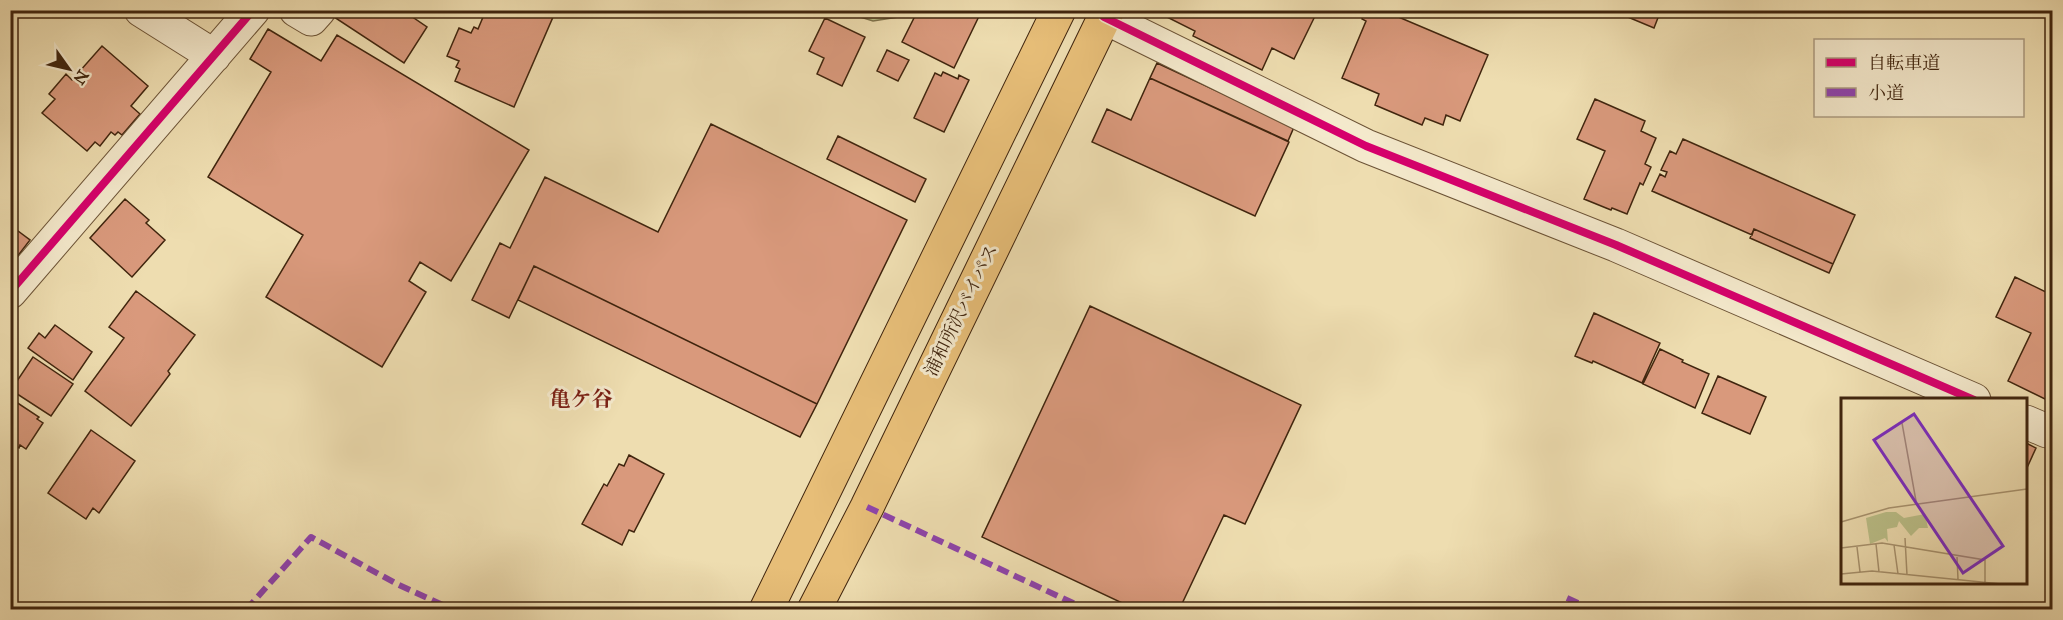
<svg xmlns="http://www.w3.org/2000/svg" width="2063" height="620" viewBox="0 0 2063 620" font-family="'IM FELL Great Primer','Noto Serif JP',serif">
<rect width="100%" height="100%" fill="#eeddb0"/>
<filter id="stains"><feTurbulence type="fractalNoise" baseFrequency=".00333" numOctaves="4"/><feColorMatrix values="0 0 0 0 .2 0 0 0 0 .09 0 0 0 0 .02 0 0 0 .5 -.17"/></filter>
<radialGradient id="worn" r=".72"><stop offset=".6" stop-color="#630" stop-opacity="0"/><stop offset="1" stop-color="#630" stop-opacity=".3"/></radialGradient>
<!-- green -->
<path fill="#bbc089" stroke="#7e724c" stroke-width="1.5" d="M841 11 901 10V11L898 17 873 21Z"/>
<!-- building -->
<path fill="#d9997c" stroke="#40250e" stroke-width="1.5" d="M338 10H402L427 27 404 63 334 17Z
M486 10H538L553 17 514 107 455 81 460 69 456 67 459 61 447 56 459 28 471 33 474 27 478 29Z
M918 10H982L954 68 902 42Z
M1318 10 1294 59 1272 48 1262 70 1193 36 1195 31 1155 11Z
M1366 10H1382L1488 55 1460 121 1446 115 1443 125 1425 118 1422 125 1375 105 1379 94 1342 78 1366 21 1362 19Z
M1611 10H1661L1654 28Z
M825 18 865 37 842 86 817 74 824 58 809 51Z
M268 29 321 61 337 35 529 150 451 281 420 262 409 281 426 292 382 367 266 297 303 235 208 177 271 72 250 59Z
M102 46 148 86 131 106 140 114 122 135 118 132 115 135 111 132 100 146 95 142 87 151 42 113 55 99 49 94 66 74 72 80Z
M887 50 909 60 898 81 877 71Z
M1157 63 1294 127 1288 141 1150 78Z
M943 72 958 79 959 75 969 80 944 132 914 118 935 73 941 76Z
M1150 78 1289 142 1255 216 1092 142 1107 109 1131 120Z
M1595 99 1645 121 1641 131 1656 138 1645 164 1651 167 1643 185 1640 183 1627 214 1612 208 1611 210 1584 199 1605 151 1577 139Z
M711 124 907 220 817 404 534 266 509 318 472 300 500 243 510 248 545 177 658 232Z
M838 136 926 179 915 202 827 159Z
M1683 139 1855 215 1833 264 1754 229 1752 235 1652 191 1660 174 1665 177 1667 172 1661 170 1670 151 1676 154Z
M125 199 149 220 146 223 165 240 132 277 90 238Z
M10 225 30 240 10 266Z
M1754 229 1833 264 1829 273 1750 238Z
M534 266 817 404 800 437 518 300Z
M2015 277 2052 295V389L2047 400 2008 381 2031 333 1996 317Z
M136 291 195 335 168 371 170 374 131 426 85 391 124 338 109 327Z
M1090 306 1301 405 1245 524 1224 515 1179 610H1137L982 537Z
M1594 313 1660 343 1642 383 1593 361 1592 363 1575 356Z
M55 325 92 352 73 380 28 348 39 333 45 338Z
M1660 349 1683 360 1682 362 1709 374 1695 408 1643 384Z
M33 357 73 384 51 416 11 390Z
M1718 376 1766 397 1750 434 1702 413Z
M10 398 39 417 37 419 43 423 26 449 20 445 19 448 10 443Z
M91 430 135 461 99 513 93 508 86 519 48 493Z
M2026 443 2036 448 2026 470Z
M629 455 664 474 634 532 629 530 622 545 582 524 604 484 607 486 619 464 624 466Z"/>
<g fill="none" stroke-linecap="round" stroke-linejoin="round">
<defs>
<path id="minor" d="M141 10 214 56
M296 10 311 19 319 10
M1104 17 1366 146 1616 245 1974 400
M10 292 253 10
M2026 422 2047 431"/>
<path id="trunk" d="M766 610 1059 10
M814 610 867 507 1108 10"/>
</defs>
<!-- minor casing -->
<use href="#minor" stroke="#6c5336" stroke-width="35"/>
<!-- trunk casing -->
<use href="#trunk" stroke="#40250e" stroke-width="35"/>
<!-- minor -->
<use href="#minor" stroke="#f4e9cc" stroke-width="33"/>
<!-- trunk -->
<use href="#trunk" stroke="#e7be78" stroke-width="33"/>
<!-- quiet -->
<path stroke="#8e44ad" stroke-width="6" stroke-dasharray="12 6" stroke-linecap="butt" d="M2047 431 2052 434
M867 507 1088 610
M1567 598 1594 610
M246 610 311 537 399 585 454 610"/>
<defs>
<path id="cycleway" d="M1104 17 1366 146 1616 245 1974 400
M10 292 253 10"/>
</defs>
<!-- cycleway casing -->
<use href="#cycleway" stroke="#f4e9cc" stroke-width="11"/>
<!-- cycleway -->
<use href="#cycleway" stroke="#d6006c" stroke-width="8"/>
</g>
<g text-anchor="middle" stroke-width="6" stroke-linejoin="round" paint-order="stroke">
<!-- street labels -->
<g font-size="18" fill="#40250e" stroke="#f4e9cc">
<text transform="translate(961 310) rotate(-64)" y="6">浦和所沢バイパス</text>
</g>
<!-- quarter labels -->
<g font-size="21" font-weight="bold" fill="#7a1f14" stroke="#f4e9cc">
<text x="581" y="406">亀ケ谷</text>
</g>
</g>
<!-- overview -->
<g transform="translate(1841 398)">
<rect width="186" height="186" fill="#eeddb0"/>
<path d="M45 114H55L63 120 84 116 87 130H78L70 138 58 123 56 129 46 131 47 144 44 140 29 146 25 120Z" fill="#bbc089"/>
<path fill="none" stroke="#a8936f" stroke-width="1.5" d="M61 25 75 103M0 124 48 110 186 91M64 140 66 177M35 146 38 174M53 147 57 176M16 149 19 174M0 150 41 145 144 162V184M116 159 117 181M0 176 31 173 160 186"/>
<path fill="#7b2cbf" fill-opacity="0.15" stroke="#7b2cbf" stroke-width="3" d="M73 16 162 148 122 175 33 42Z"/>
<rect width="186" height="186" fill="none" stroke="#40250e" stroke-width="3"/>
</g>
<!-- margin -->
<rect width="2063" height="620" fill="none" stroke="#eeddb0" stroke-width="36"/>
<rect x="12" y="12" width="2039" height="596" fill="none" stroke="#40250e" stroke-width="3"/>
<rect x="18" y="18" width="2027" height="584" fill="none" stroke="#40250e" stroke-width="1.5"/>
<!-- legend -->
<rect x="1814" y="39" width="210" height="78" fill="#f4e9cc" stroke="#ac9b80" stroke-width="1.5"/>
<rect x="1826" y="58" width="30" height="9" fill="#d6006c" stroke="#ac9b80" stroke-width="1.5"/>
<text x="1868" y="69" font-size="18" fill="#40250e">自転車道</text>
<rect x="1826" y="88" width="30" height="9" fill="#8e44ad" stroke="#ac9b80" stroke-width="1.5"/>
<text x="1868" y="99" font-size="18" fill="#40250e">小道</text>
<!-- north arrow -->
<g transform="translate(69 69) rotate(124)" stroke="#f4e9cc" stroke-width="4.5" paint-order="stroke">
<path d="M0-4.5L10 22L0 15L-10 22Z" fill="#40250e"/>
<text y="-9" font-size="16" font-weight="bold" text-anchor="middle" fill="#40250e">N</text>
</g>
<rect width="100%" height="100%" filter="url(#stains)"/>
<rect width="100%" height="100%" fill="url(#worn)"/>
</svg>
